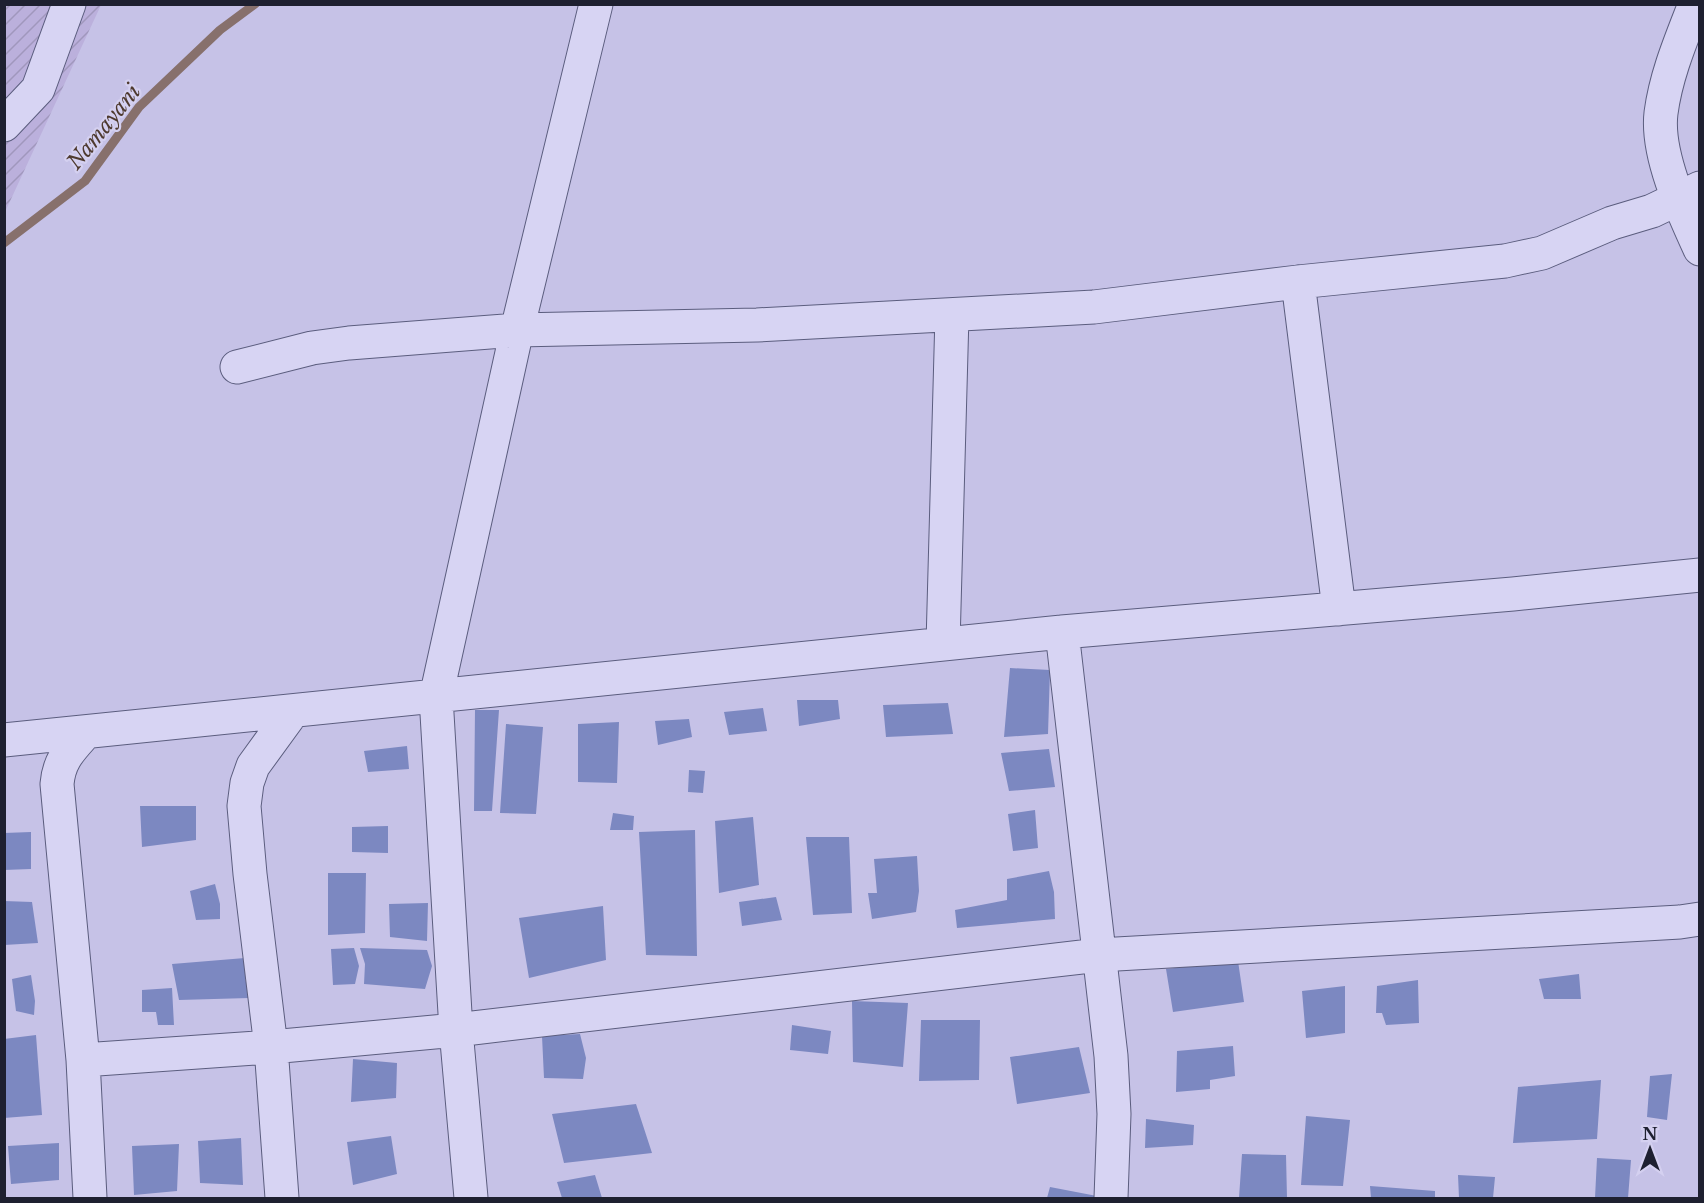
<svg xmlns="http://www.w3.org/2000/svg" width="1704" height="1203" viewBox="0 0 1704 1203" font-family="'Libre Baskerville',serif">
<defs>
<pattern id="farmland-furrows" width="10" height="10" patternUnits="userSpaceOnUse" patternTransform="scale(1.5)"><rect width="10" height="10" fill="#bbb0dc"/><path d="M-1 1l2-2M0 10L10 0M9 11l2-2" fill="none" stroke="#a097bd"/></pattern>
</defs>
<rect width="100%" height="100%" fill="#c6c2e7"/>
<!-- farmland -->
<path fill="url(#farmland-furrows)" d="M5 5H101L5 212Z"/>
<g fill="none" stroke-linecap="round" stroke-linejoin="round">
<!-- stream -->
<path stroke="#87706c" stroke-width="9" d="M4 243 85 181 139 107 220 30 255 4"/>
</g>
<!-- building -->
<path fill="#7c88c1" d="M1010 668 1050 670 1048 734 1004 737Z
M797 700H838L840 719 799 726Z
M948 703 953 734 886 737 883 705Z
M763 708 767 731 729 735 724 712Z
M475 710H499L492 811H474Z
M689 719 692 737 658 745 655 721Z
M619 722 617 783 578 782V724Z
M506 724 543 727 536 814 500 813Z
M407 746 409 769 368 772 364 751Z
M1049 749 1055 787 1009 791 1001 753Z
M689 770 705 771 703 793 688 792Z
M140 806H196V840L142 847Z
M1035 810 1038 848 1013 851 1008 814Z
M613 813 634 816 633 830H610Z
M753 817 759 885 719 893 715 821Z
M388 826V853L352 852V827Z
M695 830 697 956 646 955 639 832Z
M31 832V869L4 870V833Z
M806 837H849L852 913 813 915Z
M917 856 919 891 916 912 872 919 868 893H877L874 859Z
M1049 871 1054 892 1055 919 957 928 955 910 1007 900V879Z
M328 873H366L365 933 328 935Z
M215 884 220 904V919L196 920 190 891Z
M776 897 782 920 742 926 739 902Z
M4 901 32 902 38 943 4 945Z
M428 903 427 941 390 937 389 904Z
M603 906 606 960 529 978 519 918Z
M354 948 359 966 355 984 333 985 331 949Z
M360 948 427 950 432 966 425 989 364 984 365 964Z
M245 958V977L249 998 179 1000 172 964Z
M1238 961 1244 1002 1173 1012 1166 969Z
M1579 974 1581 999H1544L1539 979Z
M31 975 35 1001 34 1015 16 1011 12 979Z
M1418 980 1419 1023 1386 1025 1382 1013H1376L1377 986Z
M1345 986V1033L1306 1038 1302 991Z
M172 988 174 1025H158L156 1012H142V990Z
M852 1001 908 1003 903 1067 853 1062Z
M921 1020H980L979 1080 919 1081Z
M792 1025 831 1031 828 1054 790 1050Z
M580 1034 586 1058 583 1079 544 1078 542 1036Z
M36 1035 42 1115 4 1118V1039Z
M1233 1046 1235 1076 1210 1080V1089L1176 1092 1177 1051Z
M1079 1047 1090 1093 1017 1104 1010 1057Z
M353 1059 397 1063 396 1098 351 1102Z
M1672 1074 1667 1120 1647 1117 1650 1076Z
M1601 1080 1597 1139 1513 1143 1518 1087Z
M636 1104 652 1153 564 1163 552 1114Z
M1306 1116 1350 1120 1343 1186 1301 1185Z
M1146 1119 1194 1125 1193 1145 1145 1148Z
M391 1136 397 1174 353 1185 347 1142Z
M241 1138 243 1185 200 1183 198 1141Z
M59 1143V1180L11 1184 8 1146Z
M179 1144 177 1191 134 1195 132 1146Z
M1242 1154 1286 1155 1287 1198H1239Z
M1597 1158 1631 1160 1628 1198H1595Z
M595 1175 602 1198H562L557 1182Z
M1458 1175 1495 1177 1493 1198H1459Z
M1370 1186 1435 1191V1198H1371Z
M1050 1187 1102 1197V1198H1047Z"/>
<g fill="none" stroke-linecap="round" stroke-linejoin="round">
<defs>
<path id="minor" d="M1695 4C1681 40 1666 75 1661 113 1656 154 1683 212 1700 249
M4 125 38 89 69 4
M1298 282 1339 609
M237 367 312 348 349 343 517 330 757 325 1094 307 1298 282 1505 261 1542 253 1612 223 1652 211 1700 188
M1062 632 1111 1056 1114 1114 1111 1198
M943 644 952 315
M85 733C70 750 59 760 57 784L83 1060 90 1198
M4 740 1062 632 1513 594 1700 575
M83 1060 271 1047 456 1030 1099 955 1680 922 1700 919
M282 1198 271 1047 250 874 244 806 247 783 253 766 293 711
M471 1198 456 1030 436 697 517 330 596 4"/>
</defs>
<!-- minor casing -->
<use href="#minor" stroke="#5b5d7e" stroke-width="35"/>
<!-- minor -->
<use href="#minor" stroke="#d7d4f3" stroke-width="33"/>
</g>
<g text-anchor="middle" stroke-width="4.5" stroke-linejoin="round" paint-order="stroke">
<!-- water labels -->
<g font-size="21" font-style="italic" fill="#4e3a2f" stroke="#d4d0f0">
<text transform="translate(104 127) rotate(-51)" y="7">Namayani</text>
</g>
</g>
<!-- border -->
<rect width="1704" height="1203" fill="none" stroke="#1e2030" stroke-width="12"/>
<!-- north arrow -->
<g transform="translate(1650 1149)" stroke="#d4d0f0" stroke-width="4.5" paint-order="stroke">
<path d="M0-4.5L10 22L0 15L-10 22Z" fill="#1e2030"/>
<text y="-9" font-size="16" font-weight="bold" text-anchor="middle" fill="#1e2030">N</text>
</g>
</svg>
